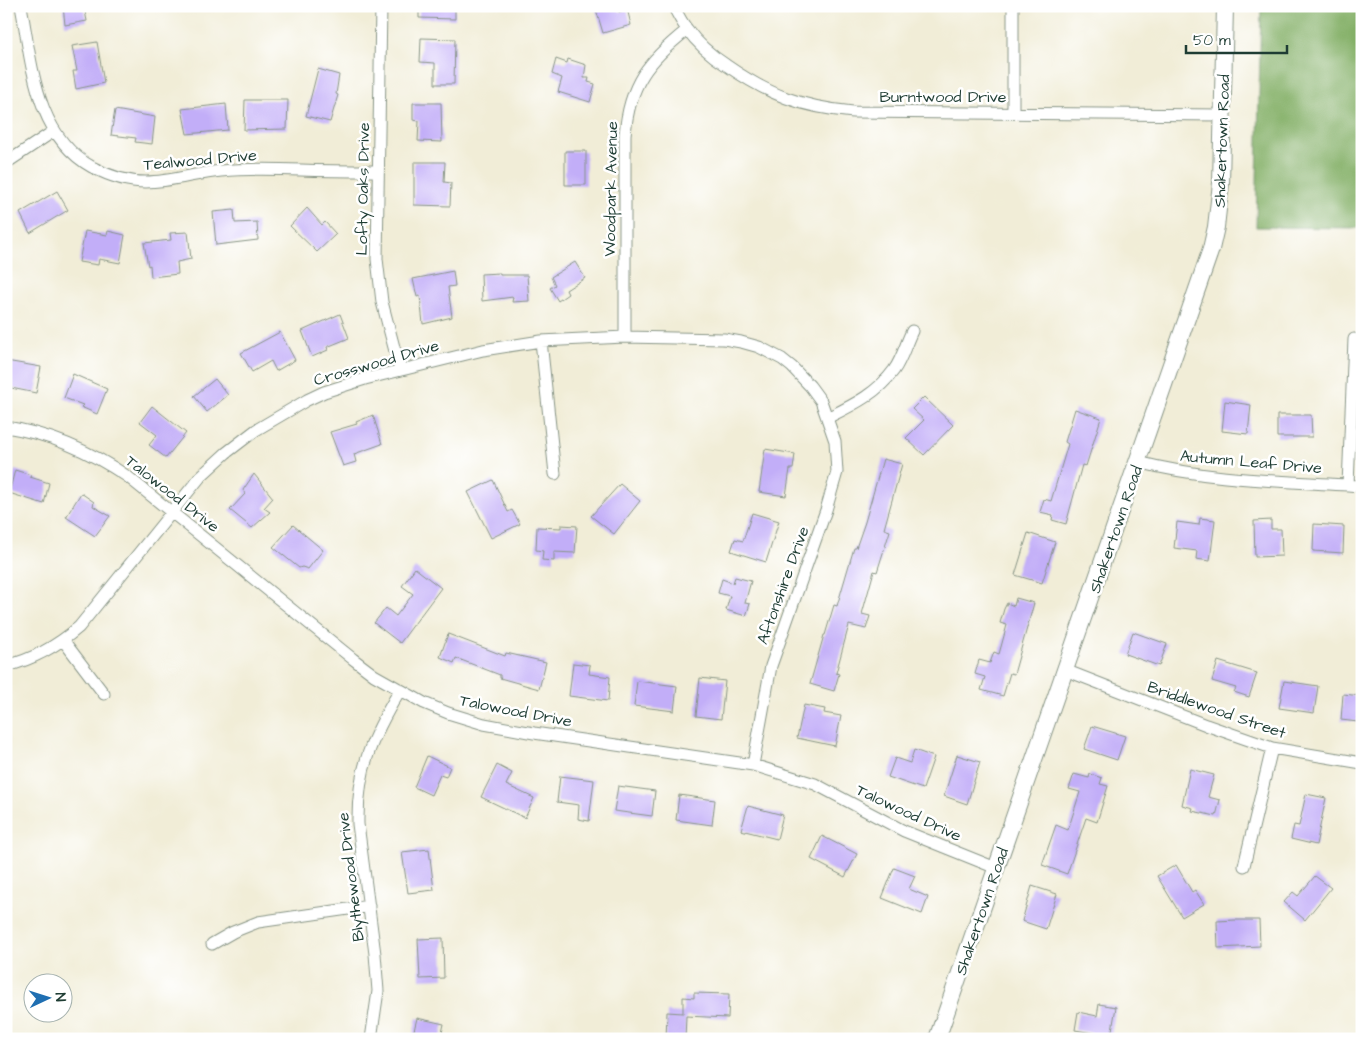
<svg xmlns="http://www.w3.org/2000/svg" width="1368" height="1045" viewBox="0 0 1368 1045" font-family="'Architects Daughter',sans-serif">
<rect width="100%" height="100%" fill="#fff"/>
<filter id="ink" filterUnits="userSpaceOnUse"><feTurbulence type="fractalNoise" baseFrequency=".02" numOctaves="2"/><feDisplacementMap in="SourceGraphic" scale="10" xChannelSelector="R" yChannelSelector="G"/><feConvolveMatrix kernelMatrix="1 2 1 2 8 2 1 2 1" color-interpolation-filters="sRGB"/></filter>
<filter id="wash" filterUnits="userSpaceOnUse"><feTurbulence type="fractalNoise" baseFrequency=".0096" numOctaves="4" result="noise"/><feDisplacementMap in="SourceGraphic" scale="20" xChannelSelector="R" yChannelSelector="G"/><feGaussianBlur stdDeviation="1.12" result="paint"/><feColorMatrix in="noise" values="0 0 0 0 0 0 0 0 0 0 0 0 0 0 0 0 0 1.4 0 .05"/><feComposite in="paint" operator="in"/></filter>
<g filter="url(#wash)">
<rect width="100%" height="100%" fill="#f1edd7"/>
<!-- forest -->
<path fill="#84b067" stroke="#52764e" d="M1261 6H1362V228L1256 227Z"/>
<g id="blocks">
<!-- building -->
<path fill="#c2aef8" d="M63 6H84L87 21 65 25Z
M419 6H455V19L419 18Z
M595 6H617L619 12 627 8 631 25 603 33Z
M421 38 455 39 454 84H435V63L420 62Z
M97 42 104 83 76 89 73 71H77L72 46Z
M556 59 567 63 568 59 586 65 584 78H589L588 82 595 84 590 102 558 92 562 78 552 74Z
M318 69 339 75 336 94 338 95 330 122 306 116Z
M245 100H288L287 129 244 130Z
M413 103H441L442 142 418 141 419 121 413 120Z
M226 104 228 130 187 134 182 109Z
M115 110 155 117 152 144 135 142 136 138 111 135Z
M565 151H586V185H565Z
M414 162H445L444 182 451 183 450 206 414 205Z
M57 191 68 210 30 233 20 213Z
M307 208 322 225 325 222 336 234 317 252 290 226Z
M234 210 235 223 257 222 258 240 216 245 213 212Z
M85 231 107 235 108 231 125 235 120 263 99 259 98 265 79 262Z
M188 232 191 259 177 262 178 274 151 277 150 265 148 266 144 243 171 240 170 233Z
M575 262 585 278 566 290 568 294 558 301 550 288 555 285 551 277Z
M453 271 455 286 448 287 452 317 423 324 420 296 417 297 413 279Z
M500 273V275H527L529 301 512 302 513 297 482 301 481 274Z
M340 314 349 338 327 347 328 350 312 357 302 331Z
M280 332 295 360 276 371 271 361 252 372 241 353Z
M6 361 41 367 36 393 6 387Z
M73 374 107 389 97 414 81 407 83 405 64 398Z
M215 379 228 395 207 412 194 396Z
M924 397 953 425 924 455 906 438 924 420 912 409Z
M1225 401 1251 405 1248 434 1222 431Z
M152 406 186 433 166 458 149 445 157 435 140 422Z
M1075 409 1101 418 1086 466 1082 465 1066 524 1052 520 1053 515 1040 512 1044 499 1051 501 1068 444 1065 442Z
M373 415 382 444 354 454 356 462 343 466 330 432 357 424 356 422Z
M1277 415H1311L1312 437H1277Z
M765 449 795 454 793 469H790L786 496 759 492Z
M883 459 902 464 884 529 890 531 877 572 874 571 862 614 870 616 866 629 849 625 836 673 839 674 834 691 810 684 824 635H825L834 605 837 606 854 548H856L865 522Z
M15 470 31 475 30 477 49 483 44 504 9 493Z
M254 474 273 498 264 508 270 512 252 528 230 510 245 494 243 490Z
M493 480 508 512 512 510 520 524 491 538 468 492Z
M620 484 640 501 614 534 591 516Z
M81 493 94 502 93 506 110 516 95 536 66 517Z
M752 513 779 521 766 562 731 551 735 539 743 541Z
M1200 518 1215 520 1210 561 1196 559 1197 551 1174 548 1177 522 1199 525Z
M1271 520V529H1281L1282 556 1255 557 1254 521Z
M1314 524 1344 526 1343 553 1313 551Z
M293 525 323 550 308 569 302 567 299 568 273 547Z
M561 525 577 526 575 553 554 552V561L542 560 543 551 536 550 537 527 561 528Z
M1028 533 1055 542 1042 583 1015 575Z
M415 568 441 588 400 643 374 623 386 608 396 616 413 594 402 586Z
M735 577 751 581 745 603 750 604 746 616 726 610 730 596 718 593 722 579 733 583Z
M1016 598 1034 603 1014 674 1010 673 1003 696 981 690 985 677 975 674 979 660 990 663 994 652 999 654 1007 625 1000 623 1004 609 1007 603 1014 606Z
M1133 632 1167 644 1159 666 1125 654Z
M448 634 505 656 506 653 546 662 539 689 500 678V675L456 658 454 663 440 657Z
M1218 661 1257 673 1249 697 1234 692 1236 688 1212 681Z
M573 663 590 665 589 674 610 677 608 701 569 696Z
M700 678 725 681 721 719 696 716Z
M637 681 677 686 674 711 634 706Z
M1284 681 1318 686 1314 713 1279 708Z
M1343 694 1362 696V716H1358V722L1341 720Z
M804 705 825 709 824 713 841 716 835 746 797 738Z
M1092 726 1125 736 1117 760 1084 749Z
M914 750 934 757 923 789 888 777 895 758 910 763Z
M957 755 980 762 967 804 944 796Z
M427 756 450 767 446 777 440 775 431 795 414 787Z
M497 765 512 773 506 785 534 798 525 818 481 797Z
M1190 769 1214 775 1208 797 1220 800 1216 816 1192 811 1193 808 1182 805Z
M1074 774 1089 778 1090 774 1102 778 1100 784 1108 786 1097 822 1086 818 1067 874 1042 865 1056 825 1068 830 1080 792 1069 789Z
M560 776 594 780 589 821 578 819 579 805 557 802Z
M618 786 655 791 652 816 614 811Z
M1306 794 1326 798 1316 845 1291 839 1294 825 1299 826Z
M679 795 715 800 712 825 676 820Z
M748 806 783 815 777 839 741 830Z
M822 836 857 854 845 877 811 859Z
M429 849 434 890 408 893 402 852Z
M1176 865 1192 892 1195 890 1204 904 1182 917 1157 876Z
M894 868 915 876 909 889 928 897 922 914 882 898Z
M1315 876 1331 888 1305 920 1284 902 1293 892 1298 896Z
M1032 886 1057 894 1046 929 1022 921Z
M1235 920H1259L1260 946 1218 948 1217 921Z
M443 938 444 978 420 979 418 939Z
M694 993 729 994 728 1018 686 1016 685 1039H666L667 1012 683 1013V997L694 998Z
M1099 1004 1116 1007 1111 1036 1075 1030 1078 1012 1097 1016Z
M417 1018 444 1024 441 1037 433 1035V1039H412Z"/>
</g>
</g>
<g filter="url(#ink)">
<use href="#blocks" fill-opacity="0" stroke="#889586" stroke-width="1"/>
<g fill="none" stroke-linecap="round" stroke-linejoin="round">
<defs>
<path id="street" d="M21 6C32 63 35 135 92 167 109 176 127 182 146 182 171 182 197 173 221 171 248 168 275 169 301 170 327 171 352 171 377 171
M381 6 377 259 382 302 400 370
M673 6C678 14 681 22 687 29 697 43 712 56 726 65 769 95 801 107 853 112L1222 115
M1013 112V6
M6 163 54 131
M625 337V135C629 84 648 61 687 30
M541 341 555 474
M827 418C851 406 877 394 894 370 902 359 906 343 912 331
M6 427C52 434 90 451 128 477L353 659 374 675 424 703 448 713 484 724 534 733 753 765 815 784 904 831 996 868
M1138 462C1210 481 1287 481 1362 486
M1348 485 1354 339
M63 640 104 694
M6 666C35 659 57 646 79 627L201 476 226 453 256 430 307 400 324 392 365 379 483 350 541 341 625 337 724 339 741 342 759 347 782 359 792 367 810 386 821 401 835 441 837 472 826 510 771 666 753 765
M1065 670 1206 725 1272 748 1362 763
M1244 866 1272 748
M212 944 233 932 258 922 369 906
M371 1039 378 991 375 954 358 824C357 769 372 737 400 690"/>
<path id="secondary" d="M937 1039 1211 249 1216 227 1221 183 1225 6"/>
</defs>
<!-- street casing -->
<use href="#street" stroke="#889586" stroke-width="13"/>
<!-- secondary casing -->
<use href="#secondary" stroke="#889586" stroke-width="18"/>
<!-- street -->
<use href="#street" stroke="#fff" stroke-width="11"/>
<!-- secondary -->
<use href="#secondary" stroke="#fff" stroke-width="16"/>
</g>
</g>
<g text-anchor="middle" stroke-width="5" stroke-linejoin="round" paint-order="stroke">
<!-- street labels -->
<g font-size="16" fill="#1f3d34" stroke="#fff">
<text x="943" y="102">Burntwood Drive</text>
<text transform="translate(1221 141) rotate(-88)" y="6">Shakertown Road</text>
<text transform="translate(200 159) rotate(-5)" y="6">Tealwood Drive</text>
<text transform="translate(362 189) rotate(-89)" y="6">Lofty Oaks Drive</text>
<text transform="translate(610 189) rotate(-89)" y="6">Woodpark Avenue</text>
<text transform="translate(376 362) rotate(-16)" y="6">Crosswood Drive</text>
<text transform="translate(1251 461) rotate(5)" y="6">Autumn Leaf Drive</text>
<text transform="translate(173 493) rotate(38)" y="6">Talowood Drive</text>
<text transform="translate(1115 529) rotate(-71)" y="6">Shakertown Road</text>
<text transform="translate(782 585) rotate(-70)" y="6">Aftonshire Drive</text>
<text transform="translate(1217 709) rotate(19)" y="6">Briddlewood Street</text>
<text transform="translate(516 710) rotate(11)" y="6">Talowood Drive</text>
<text transform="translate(909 812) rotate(25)" y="6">Talowood Drive</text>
<text transform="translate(350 877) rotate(-97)" y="6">Blythewood Drive</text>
<text transform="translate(981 911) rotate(-71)" y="6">Shakertown Road</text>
</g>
</g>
<!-- margin -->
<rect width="1368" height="1045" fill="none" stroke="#fff" stroke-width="25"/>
<!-- north arrow -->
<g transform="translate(48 998) rotate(86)"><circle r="24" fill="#ffffff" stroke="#a5b1ae"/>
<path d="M0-4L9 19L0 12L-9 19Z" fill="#1f6fb2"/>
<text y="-8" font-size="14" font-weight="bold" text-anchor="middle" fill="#1f3d34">N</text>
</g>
<!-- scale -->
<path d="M1186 45v8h101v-8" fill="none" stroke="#1f3d34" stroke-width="2.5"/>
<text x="1193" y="45" font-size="15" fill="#1f3d34" stroke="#ffffff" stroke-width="4" paint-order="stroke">50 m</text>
</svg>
